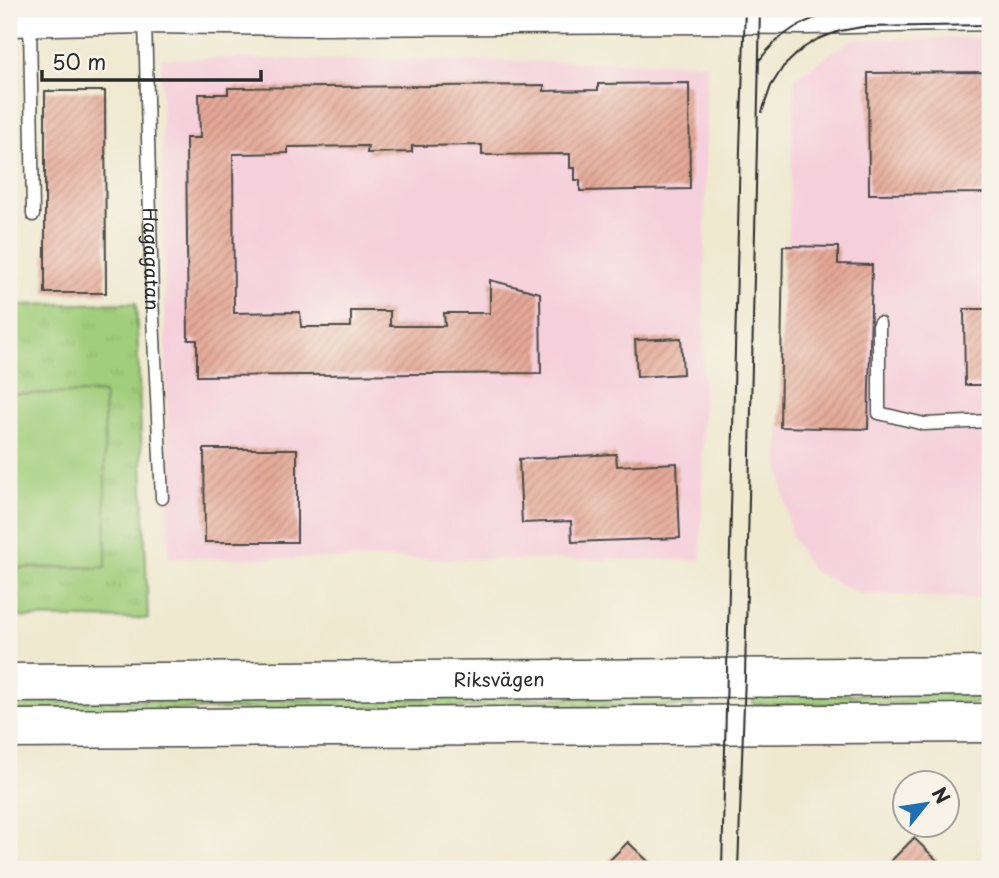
<svg xmlns="http://www.w3.org/2000/svg" width="999" height="878" viewBox="0 0 999 878" font-family="'Playpen Sans',sans-serif">
<defs>
<pattern id="grass-dots" width="8" height="8" patternUnits="userSpaceOnUse" patternTransform="scale(1.75)"><rect width="8" height="8" fill="#a1ce7b"/><path d="M2 2h.1M6 6h.1" fill="none" stroke="#8bb16a" stroke-width="1.8" stroke-linecap="round"/></pattern>
<pattern id="park-tufts" width="24" height="20" patternUnits="userSpaceOnUse" patternTransform="scale(1.75)"><rect width="24" height="20" fill="#a1ce7b"/><path d="M3 7l-1-3M5 7V3M7 7l1-3M15 17l-1-3M17 17v-4M19 17l1-3" fill="none" stroke="#8bb16a"/></pattern>
<pattern id="building-hatch" width="6" height="6" patternUnits="userSpaceOnUse" patternTransform="scale(1.75)"><rect width="6" height="6" fill="#e5a896"/><path d="M-1 1l2-2M0 6l6-6M5 7l2-2" fill="none" stroke="#ba897b"/></pattern>
</defs>
<rect width="100%" height="100%" fill="#f7f3e8"/>
<filter id="ink" filterUnits="userSpaceOnUse"><feTurbulence type="fractalNoise" baseFrequency=".0143" numOctaves="2"/><feDisplacementMap in="SourceGraphic" scale="14" xChannelSelector="R" yChannelSelector="G"/><feConvolveMatrix kernelMatrix="1 2 1 2 8 2 1 2 1" color-interpolation-filters="sRGB"/></filter>
<filter id="wash" filterUnits="userSpaceOnUse"><feTurbulence type="fractalNoise" baseFrequency=".00686" numOctaves="4" result="noise"/><feDisplacementMap in="SourceGraphic" scale="28" xChannelSelector="R" yChannelSelector="G"/><feGaussianBlur stdDeviation="1.57" result="paint"/><feColorMatrix in="noise" values="0 0 0 0 0 0 0 0 0 0 0 0 0 0 0 0 0 1.4 0 .05"/><feComposite in="paint" operator="in"/></filter>
<g filter="url(#wash)">
<rect width="100%" height="100%" fill="#efe9d0"/>
<!-- built -->
<path fill="#f5cfdb" d="M990 38V599L860 594 812 571 791 535 778 458 795 78 852 39Z
M161 58 707 63 701 560 169 558Z"/>
<!-- grass -->
<path fill="url(#grass-dots)" stroke="#667c53" stroke-width="2" d="M990 692V703L753 705V696Z
M693 697V706L9 711V701Z"/>
<!-- park -->
<path fill="url(#park-tufts)" stroke="#667c53" stroke-width="2" d="M136 303 148 619 9 617V305Z"/>
<!-- garden -->
<path fill="#a1ce7b" stroke="#667c53" stroke-width="2" d="M104 393 106 567 9 568V394Z"/>
<g id="blocks">
<!-- building -->
<path fill="url(#building-hatch)" d="M990 72V193L869 194 868 73Z
M689 83 690 189 580 191V180H575V168H570V154L482 155V145L412 146V152L367 153 368 146 288 147V153L233 154 234 313 300 312 301 327H351V311H390V326H445L444 313H490V280L540 293 541 373 197 376V340H188L186 138H200L199 94H228V88L544 85V91L598 90V84Z
M45 91H105L106 293H45Z
M783 246 838 247V264L872 265 868 429 780 427Z
M964 309H990V385H965Z
M681 338 683 374 637 377 635 340Z
M204 449H297V542H205Z
M616 454 617 466 677 463 680 538 572 542 571 521 522 523 519 459Z
M914 838 946 869H883Z
M628 842 656 869H601Z"/>
</g>
</g>
<g filter="url(#ink)">
<use href="#blocks" fill-opacity="0" stroke="#484844" stroke-width="2"/>
<g fill="none" stroke-linecap="round" stroke-linejoin="round">
<defs>
<g id="service">
<path id="s1" d="M145 19 152 297 162 498"/>
<path d="M30 23 33 215"/>
<path d="M879 323V413L924 424 990 421"/>
</g>
<path id="minor" d="M9 23 145 20 303 22 712 20 805 21 990 17"/>
<g id="trunk">
<path id="s2" d="M9 683 990 676"/>
<path d="M9 729 990 723"/>
</g>
</defs>
<!-- service casing -->
<use href="#service" stroke="#484844" stroke-width="15"/>
<!-- minor casing -->
<use href="#minor" stroke="#484844" stroke-width="29"/>
<!-- trunk casing -->
<use href="#trunk" stroke="#484844" stroke-width="41"/>
<!-- service -->
<use href="#service" stroke="#fff" stroke-width="12"/>
<!-- minor -->
<use href="#minor" stroke="#fff" stroke-width="26"/>
<!-- trunk -->
<use href="#trunk" stroke="#fff" stroke-width="38"/>
<!-- tram -->
<path stroke="#2b2b2b" stroke-width="2" d="M759 61C780 32 803 20 837 11H990
M762 112 771 86 783 67 803 48 818 39 840 31 862 27 990 25
M722 869 740 149 745 9
M738 869 745 676 760 9"/>
</g>
</g>
<g text-anchor="middle" stroke-width="5" stroke-linejoin="round" paint-order="stroke">
<!-- street labels -->
<g font-size="19" fill="#2b2b2b" stroke="#f7f3e8">
<text dy="7" stroke="none"><textPath href="#s1" startOffset="240">Hagagatan</textPath></text>
<text dy="7" stroke="none"><textPath href="#s2" startOffset="490">Riksvägen</textPath></text>
</g>
</g>
<!-- margin -->
<rect width="999" height="878" fill="none" stroke="#f7f3e8" stroke-width="35"/>
<!-- north arrow -->
<g transform="translate(926 804) rotate(60)"><circle r="33" fill="#f7f3e8" stroke="#a5a39c" stroke-width="2"/>
<path d="M0-5L12 26L0 18L-12 26Z" fill="#1f6fb2"/>
<text y="-10" font-size="19" font-weight="bold" text-anchor="middle" fill="#2b2b2b">N</text>
</g>
<!-- scale -->
<path d="M42 70v10h219v-10" fill="none" stroke="#2b2b2b" stroke-width="3.5"/>
<text x="52" y="70" font-size="21" fill="#2b2b2b" stroke="#f7f3e8" stroke-width="5" paint-order="stroke">50 m</text>
</svg>
